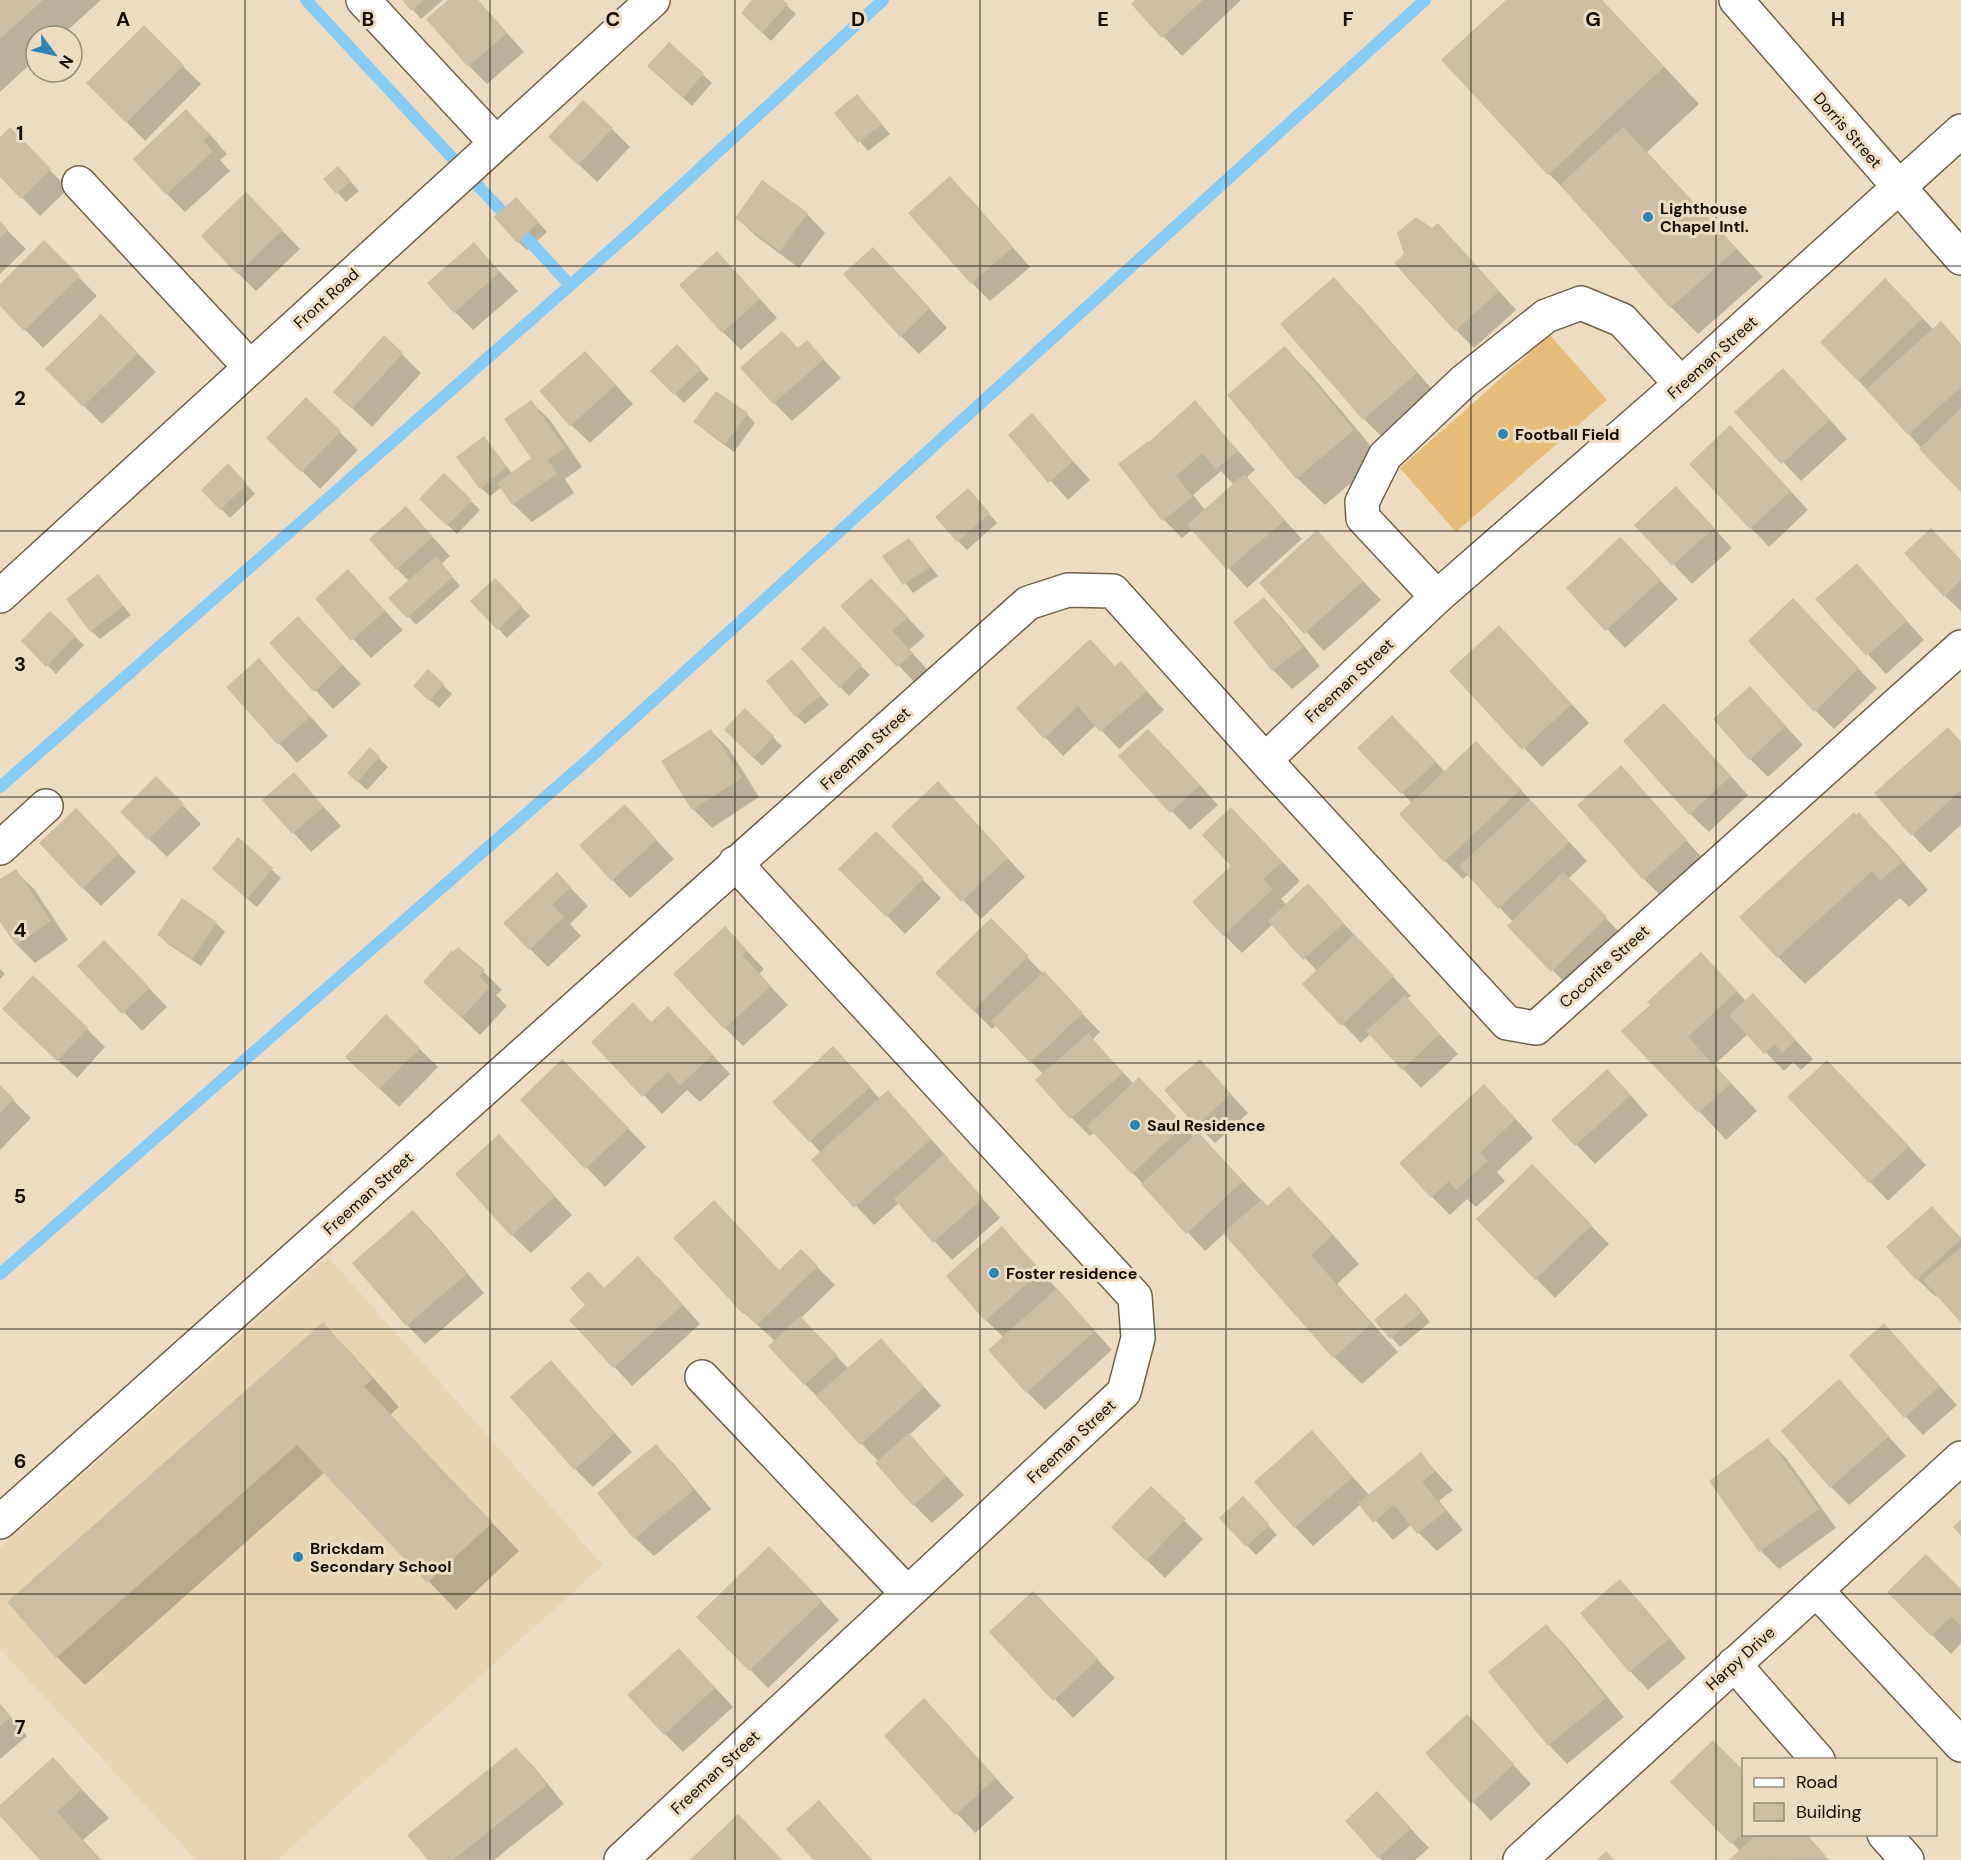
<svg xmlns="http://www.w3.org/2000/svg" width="1961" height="1860" viewBox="0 0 1961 1860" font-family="'DM Sans',sans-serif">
<rect width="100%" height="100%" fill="#eddcc1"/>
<!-- built -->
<path fill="#e9d3b1" d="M328 1257 603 1565 277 1860H196L0 1649V1548Z"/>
<!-- pitch -->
<path fill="#e5bc78" d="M1550 335 1607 400 1456 532 1400 468Z"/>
<!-- shadow -->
<path fill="#0003" fill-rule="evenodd" d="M0 0H101L61 36H36V59L0 92Z
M404 0H443L421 19Z
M450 0H478L524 52 487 84 469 66Z
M755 0H781L796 14 771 41 743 13Z
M1137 0H1241L1182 56 1133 4Z
M1509 0H1602L1699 104 1647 152 1763 277 1698 334 1671 307 1583 208 1549 174Z
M144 28 201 84 145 141 89 83Z
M669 44 712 83 692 106 658 75Z
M865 105 890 134 868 151 836 113Z
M10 129 68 189 40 216 0 175V139Z
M205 129 227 154 220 160 230 171 185 212 167 194Z
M612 129 630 147 597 182 569 155Z
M346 176 359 191 346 202 325 179Z
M968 196 1030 267 990 301 972 283Z
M525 208 547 232 527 250 518 242Z
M264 212 300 249 256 291 238 273Z
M807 214 825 233 799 268 756 236 737 218Z
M0 223 26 249 0 274Z
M44 242 97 296 43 348 0 304V286Z
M1456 243 1516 310 1474 348 1456 330 1405 254Z
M474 244 518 291 473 330 455 312Z
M892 267 947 328 919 354 901 336Z
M735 271 777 318 741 350 723 332Z
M1334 279 1361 307 1443 402 1392 447 1364 419 1282 324Z
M1885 280 1934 330 1941 323 1961 344V490L1822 342Z
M101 316 156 372 102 424 47 369Z
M384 337 421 373 372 427 335 392Z
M807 342 841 378 792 421 774 403 799 350Z
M677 346 709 379 684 403 652 371Z
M1285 348 1312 376 1381 458 1325 505 1297 478Z
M603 371 633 404 590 443 571 425Z
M1801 388 1847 439 1801 481 1736 412Z
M306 399 358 450 320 489 269 438Z
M531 402 550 420 582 467 565 479 574 493 532 522 513 504 502 487 490 496 481 488 484 438 512 473 534 458Z
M1195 402 1255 470 1246 478 1302 539 1247 588 1193 529 1182 538 1164 520 1120 465 1150 443ZM1221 471 1234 485 1205 510 1193 495Z
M747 414 755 423 734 452 704 430 695 421Z
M1032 415 1090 480 1068 500 1010 435Z
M1748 445 1808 510 1769 547 1751 528Z
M237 474 255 494 230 518 203 490Z
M444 475 480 510 457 534 421 499Z
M977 499 997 523 967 550 958 541Z
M1694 506 1732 548 1692 584 1636 525Z
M406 508 450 556 441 564 460 586 416 625 408 616 409 581 397 569Z
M1317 532 1381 600 1324 651 1261 583Z
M909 539 938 576 913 593 885 556Z
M1906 554 1961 562V611L1945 596Z
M1638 557 1678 599 1625 648 1568 588Z
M1857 565 1924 640 1886 674 1818 599Z
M348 571 403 630 371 658 317 600Z
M98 576 131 615 100 639 91 631Z
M495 580 530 616 507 638 472 601Z
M889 598 925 636 909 650 930 672 916 684 843 606Z
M1264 599 1282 618 1320 666 1292 689 1273 670 1235 622Z
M50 613 84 645 56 674 23 641Z
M298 618 361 684 333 709 271 643Z
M1811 619 1877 688 1834 729 1815 710Z
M824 629 870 675 849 696 803 649Z
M1517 645 1589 723 1542 767 1451 671Z
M259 660 328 736 297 763 228 687Z
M1121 663 1164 710 1119 749 1096 725 1063 756 1045 737Z
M800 670 829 705 805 724 796 716Z
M429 671 452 694 439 708 424 695Z
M1750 688 1803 745 1768 777 1750 759Z
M745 710 782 746 762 766 726 730Z
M1682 723 1748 795 1709 832 1690 814Z
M711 731 729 749 759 797 712 828 693 809 663 761Z
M1411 735 1445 772 1494 761 1587 861 1568 879 1624 937 1571 989 1509 926 1513 922 1469 874 1463 879 1445 861 1412 803 1359 748Z
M1961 743V825L1930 853 1912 834Z
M370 749 388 767 367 790 357 781Z
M1167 749 1218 805 1190 830 1120 757Z
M1621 767 1704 860 1662 897 1644 879Z
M294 774 341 826 311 852 264 800Z
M156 778 201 824 167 857 122 812Z
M956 802 1025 877 981 919 893 826Z
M625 806 674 859 630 898 612 880Z
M1859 815 1886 842 1928 890 1909 907 1900 898 1805 984 1778 957Z
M1250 827 1300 881 1281 899 1287 905 1308 885 1411 996 1407 999 1458 1054 1421 1088 1370 1034 1361 1043 1304 984 1317 971 1273 924 1242 953 1224 935 1233 866Z
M94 828 136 872 101 906 83 888Z
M876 833 941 898 905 934 840 869Z
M238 840 281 878 257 907 222 877Z
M15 871 34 889 68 940 35 963 17 945 0 920V881Z
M557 874 588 906 570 924 581 936 548 967 530 949Z
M991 920 1100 1032 1092 1040 1134 1084 1158 1097 1195 1137 1216 1153 1268 1207 1289 1188 1316 1216 1359 1264 1337 1284 1398 1352 1362 1384 1334 1357 1225 1233 1205 1251 1095 1132 1090 1136 1072 1118 1038 1080 1044 1075 996 1025 992 1029 937 973Z
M216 923 225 932 201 966 168 944 159 935Z
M743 947 764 969 759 974 788 1005 743 1046 725 1028Z
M1701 954 1746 1001 1753 995 1813 1059 1801 1070 1793 1062 1784 1071 1748 1034 1714 1065 1757 1111 1726 1140 1624 1031Z
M122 960 167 1007 142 1031 79 966Z
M0 969 5 974 0 979Z
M483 971 502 990 496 995 507 1006 480 1035 443 1000Z
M386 1016 438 1067 399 1107 365 1075Z
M652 1023 686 1026 730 1074 700 1102 687 1090 662 1114 593 1042Z
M23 1027 87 1029 105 1047 77 1078Z
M1200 1061 1248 1113 1215 1143 1197 1125Z
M852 1067 880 1099 888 1092 906 1111 948 1158 947 1159 1000 1218 952 1260 899 1203 874 1225 813 1160 821 1153 810 1141Z
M581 1079 646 1147 605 1187 522 1100Z
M1846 1080 1926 1165 1888 1201 1790 1097Z
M0 1087 31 1118 0 1150Z
M1625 1089 1648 1115 1595 1164 1553 1120Z
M1502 1104 1533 1138 1497 1172 1505 1181 1476 1207 1467 1199 1450 1215 1432 1197Z
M517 1155 572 1215 531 1253 512 1235Z
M1532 1166 1609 1244 1555 1298 1478 1219Z
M1932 1208 1961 1238V1321L1938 1295 1936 1297 1917 1279Z
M413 1212 432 1231 484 1293 425 1344 407 1325 354 1263Z
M1002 1228 1112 1350 1045 1410 1027 1392 1004 1338 986 1320Z
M675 1239 780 1272 801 1251 835 1285 800 1319 849 1369 899 1359 941 1406 909 1435 964 1495 932 1523 914 1505 879 1462 770 1347 775 1341 744 1313Z
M589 1273 605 1289 657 1276 700 1324 632 1386 571 1320 588 1305Z
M1415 1303 1430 1322 1400 1347 1376 1320Z
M323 1324 350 1352 399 1407 390 1415 519 1551 456 1610 325 1472 85 1685 57 1657 9 1602Z
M1884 1325 1957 1405 1923 1435 1905 1416Z
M551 1362 632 1452 593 1487 575 1469Z
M1839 1381 1906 1456 1849 1505 1831 1487Z
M1312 1432 1369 1495 1420 1454 1453 1490 1439 1501 1463 1530 1437 1551 1411 1525 1393 1540 1361 1504 1313 1546 1295 1527Z
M1768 1440 1786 1458 1836 1528 1779 1569 1761 1551Z
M655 1446 674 1464 711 1509 654 1556 635 1538 599 1493Z
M1151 1488 1203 1539 1165 1578 1132 1546Z
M1251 1507 1277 1535 1256 1555 1221 1518Z
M788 1566 839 1620 768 1688 699 1617Z
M1620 1581 1638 1600 1686 1658 1648 1690 1630 1671Z
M1961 1591V1643L1951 1654 1889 1592Z
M1051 1611 1115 1678 1073 1718 991 1632Z
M1546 1626 1564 1644 1624 1717 1567 1764 1549 1745 1490 1672Z
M697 1668 733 1707 683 1752 665 1734Z
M924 1700 1014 1798 975 1833 886 1736Z
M0 1704 27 1736 0 1759Z
M1485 1734 1531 1784 1491 1821 1427 1753Z
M516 1749 534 1767 564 1804 494 1860H429Z
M53 1759 109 1818 83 1840 101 1860H42L0 1814V1807Z
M1744 1773V1834H1806L1829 1860H1731L1741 1852 1672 1782Z
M1377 1793 1429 1848 1415 1860H1382L1347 1821Z
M819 1802 837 1821 872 1860H815Z"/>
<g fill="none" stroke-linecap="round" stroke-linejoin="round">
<!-- stream -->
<path stroke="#85cbf6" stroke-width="12" d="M306 0 570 285
M0 787 632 231 883 0
M0 1274 590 758 1425 0"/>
</g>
<!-- building -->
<path fill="#cebda3" d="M0 0H43L0 39Z
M402 0H424L411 11Z
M448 0H478L507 33 468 67 426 19Z
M752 0H783L788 4 762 33 741 13Z
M1135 0H1203L1162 38 1131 4Z
M1506 0H1602L1664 67 1548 175 1441 60Z
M144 25 184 65 126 123 86 83Z
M669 42 704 73 683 98 647 66Z
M857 94 882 124 858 143 834 113Z
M583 100 613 128 578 165 548 137Z
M186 109 210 135 203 141 213 151 166 195 133 159Z
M10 127 51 169 21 199 0 177V137Z
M1623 127 1737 249 1670 308 1560 185Z
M338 166 351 181 336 194 323 179Z
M950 176 1013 247 971 284 908 213Z
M762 180 808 213 780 251 735 218Z
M246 192 283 230 237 274 201 236Z
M516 197 539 222 517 243 494 217Z
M1416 217 1432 228 1438 223 1499 291 1455 331 1394 263 1404 254 1397 233Z
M0 221 8 230 0 238Z
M44 240 80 276 24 331 0 306V284Z
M474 242 500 272 454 313 427 283Z
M873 247 930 308 900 337 843 274Z
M717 251 760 299 722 333 679 285Z
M1334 277 1417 373 1363 420 1280 324Z
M1885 278 1923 318 1858 381 1820 342Z
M101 314 138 353 83 407 45 369Z
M1941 321 1961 344V387L1908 435 1866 389Z
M782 331 798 348 807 340 824 359 773 404 740 368Z
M384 335 403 353 352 409 333 392Z
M677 344 701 369 674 395 650 371Z
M1285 346 1354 430 1296 479 1227 395Z
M585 351 616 385 570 426 539 391Z
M1783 368 1830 420 1781 464 1734 412Z
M716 391 748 413 725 444 693 422Z
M306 397 341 431 301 472 266 438Z
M531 400 565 448 548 460 557 474 512 505 497 483 531 458 504 419Z
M1195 400 1238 451 1216 469 1202 453 1176 476 1193 497 1162 521 1118 464 1148 441 1149 442Z
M1961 408V492L1919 449Z
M1032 413 1073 461 1048 483 1008 435Z
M1730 425 1791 491 1750 529 1689 464Z
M484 436 507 467 480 489 456 457Z
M228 463 247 484 220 510 201 490Z
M444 473 472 500 447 526 419 499Z
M1244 474 1285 520 1227 570 1187 525Z
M1676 486 1714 528 1672 566 1634 525Z
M968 488 990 513 957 542 935 517Z
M406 506 433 537 396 570 369 539Z
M1931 528 1961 560V580L1944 597 1904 553Z
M1317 530 1363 581 1304 634 1259 583Z
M1620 537 1661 580 1605 631 1566 588Z
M909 538 930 567 903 585 882 556Z
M436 556 453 577 407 618 388 598Z
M1857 563 1907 621 1866 656 1815 599Z
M348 569 385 611 351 641 315 599Z
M98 574 123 606 90 632 66 599Z
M495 578 522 606 497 630 470 601Z
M871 578 908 617 892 631 913 653 897 667 840 606Z
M1264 597 1303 647 1272 671 1233 622Z
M1793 598 1859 668 1814 712 1748 641Z
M50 611 76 636 46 667 21 641Z
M298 616 343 665 314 692 269 643Z
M1499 625 1572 704 1522 750 1449 671Z
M824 626 862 665 839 688 801 649Z
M1090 639 1115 666 1121 661 1147 691 1100 732 1078 706 1044 739 1016 708Z
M259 658 310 717 278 745 226 687Z
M792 659 821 695 795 717 766 681Z
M428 669 444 684 429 701 413 686Z
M1750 686 1786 726 1749 760 1713 719Z
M1664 703 1731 776 1689 815 1623 741Z
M745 708 774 736 753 758 724 730Z
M1392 715 1436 762 1401 794 1357 748Z
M1948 727 1961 742V790L1911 836 1874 793Z
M711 729 742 778 692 810 661 761Z
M1148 729 1200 785 1170 813 1118 756Z
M1476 741 1521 789 1444 862 1399 814Z
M370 747 380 757 357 782 347 773Z
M1621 765 1687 840 1643 880 1577 805Z
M294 772 324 807 292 834 262 800Z
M156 776 184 804 148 840 120 812Z
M938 781 1008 858 961 902 891 826Z
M1530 800 1569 842 1498 909 1459 866Z
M625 804 657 840 611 881 579 845Z
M1231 807 1282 862 1263 879 1273 889 1223 936 1192 902 1231 866 1202 835Z
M76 808 119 853 82 889 39 843Z
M1854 812 1856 815 1859 812 1902 862 1880 881 1872 871 1777 958 1739 917Z
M876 831 924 878 886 917 838 869Z
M238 837 273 868 247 899 212 869Z
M16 869 51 921 16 945 0 922V879Z
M557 872 571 887 552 905 564 917 529 950 503 923Z
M1563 872 1607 917 1551 972 1507 926Z
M1308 883 1344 923 1303 960 1268 921Z
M182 898 217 922 192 959 157 935Z
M991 918 1029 956 973 1011 935 973Z
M725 926 747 950 742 955 771 986 724 1029 673 974Z
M1354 934 1394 976 1341 1026 1302 984Z
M104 940 150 988 122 1014 77 966Z
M458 947 485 970 479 976 490 987 461 1018 423 982 452 950 453 952Z
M1701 952 1737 991 1688 1037 1731 1083 1698 1113 1621 1031 1650 1005 1647 1002Z
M1044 971 1083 1013 1030 1063 991 1021Z
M33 975 88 1028 57 1061 2 1009Z
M1753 993 1796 1040 1782 1053 1775 1044 1764 1054 1729 1015Z
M1405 995 1440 1034 1402 1070 1366 1031Z
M633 1002 651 1022 668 1006 713 1055 680 1085 668 1072 642 1097 591 1042Z
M386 1014 420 1048 379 1089 345 1057Z
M1088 1033 1123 1073 1070 1119 1035 1080Z
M833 1046 870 1087 809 1142 772 1102Z
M562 1059 629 1128 585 1169 520 1100Z
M1200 1059 1231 1094 1196 1126 1164 1090Z
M1827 1060 1909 1146 1869 1183 1787 1097Z
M1607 1069 1631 1095 1575 1146 1551 1120Z
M1139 1077 1184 1125 1132 1174 1087 1126Z
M1484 1084 1516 1119 1480 1153 1488 1161 1456 1190 1449 1181 1431 1198 1399 1163Z
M0 1085 14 1099 0 1113Z
M888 1090 931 1139 854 1208 811 1160Z
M1198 1132 1243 1181 1186 1234 1141 1184Z
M499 1134 555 1196 511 1236 455 1174Z
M944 1154 983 1198 933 1243 894 1199Z
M1532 1164 1592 1225 1535 1280 1476 1219Z
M1289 1186 1332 1236 1311 1255 1371 1324 1333 1358 1223 1233 1262 1199 1267 1206Z
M714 1200 779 1270 801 1249 818 1266 757 1325 745 1313 743 1314 673 1238Z
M1932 1206 1961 1239 1916 1280 1886 1247Z
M413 1210 467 1274 406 1326 352 1263Z
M1002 1226 1041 1271 985 1321 946 1276Z
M1961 1247V1323L1923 1280Z
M638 1256 683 1305 613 1368 569 1320 585 1305 570 1288 589 1271 604 1288Z
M1057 1288 1095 1331 1026 1393 988 1350Z
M1406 1293 1422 1312 1390 1339 1374 1320Z
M800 1316 837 1355 804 1385 768 1346Z
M323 1322 373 1379 364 1386 492 1523 427 1583 297 1445 56 1658 7 1602Z
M1884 1323 1940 1386 1904 1418 1849 1355Z
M881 1338 924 1387 860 1445 816 1396Z
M551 1360 615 1433 574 1470 510 1397Z
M1839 1379 1889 1436 1830 1488 1781 1431Z
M1312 1430 1353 1477 1294 1528 1254 1482Z
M909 1433 946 1476 913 1506 875 1463Z
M1768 1438 1819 1509 1759 1552 1709 1481Z
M656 1444 694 1490 634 1539 597 1493Z
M1421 1452 1435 1471 1422 1482 1446 1511 1417 1534 1394 1505 1373 1523 1358 1503Z
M1151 1486 1186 1519 1146 1561 1111 1527Z
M1243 1496 1270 1525 1246 1547 1219 1518Z
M1961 1519V1536L1953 1527Z
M769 1546 822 1601 749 1671 696 1617Z
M1926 1554 1961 1589V1626L1951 1617 1931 1636 1887 1592Z
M1620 1579 1669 1639 1629 1672 1580 1613Z
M1033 1591 1098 1659 1053 1701 989 1632Z
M1546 1624 1606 1698 1548 1746 1488 1672Z
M679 1648 715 1688 664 1735 627 1695Z
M924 1698 996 1778 955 1815 884 1736Z
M0 1705 10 1717 0 1726Z
M1467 1714 1514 1764 1471 1804 1425 1753Z
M1713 1740 1744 1771V1832L1731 1844 1670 1782Z
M516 1747 547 1785 453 1860H428L407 1835Z
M53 1757 82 1789 57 1812 100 1860H40L0 1816V1805Z
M1377 1791 1411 1828 1378 1858 1345 1821Z
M819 1800 871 1860H813L786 1829Z
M738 1814 782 1860H690Z
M1757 1834H1806L1828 1859 1729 1860Z
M1606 1851 1614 1860H1597Z"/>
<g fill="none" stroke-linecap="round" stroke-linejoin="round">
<defs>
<path id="minor" d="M363 0 496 143
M1736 0 1961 258
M79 183 250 367
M0 596 653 0
M1437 597 1363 518 1362 502 1385 456 1464 381 1546 316 1581 303 1622 320 1681 384
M1265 760 1507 1023 1536 1028 1961 647
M0 848 46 806
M702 1377 907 1593
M0 1522 1028 603 1068 590 1113 591 1265 760 1437 597 1681 384 1961 131
M1816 1590 1961 1745
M1734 1664 1818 1760
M1884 1834 1907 1860
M621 1860 1124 1392 1138 1338 1135 1297 735 863
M1520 1860 1961 1458"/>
</defs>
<!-- minor casing -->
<use href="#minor" stroke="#6f6048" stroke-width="36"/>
<!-- minor -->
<use href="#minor" stroke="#fff" stroke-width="33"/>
</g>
<!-- grid -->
<path fill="none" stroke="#140e05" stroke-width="1.5" stroke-opacity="0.55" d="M245 0V1860M490 0V1860M735 0V1860M980 0V1860M1226 0V1860M1471 0V1860M1716 0V1860M0 266H1961M0 531H1961M0 797H1961M0 1063H1961M0 1329H1961M0 1594H1961"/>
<!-- markers -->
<g fill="#2d85b3" stroke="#eddcc1" stroke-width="2">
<circle cx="1648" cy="217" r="6"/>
<circle cx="1503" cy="434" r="6"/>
<circle cx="1135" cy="1125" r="6"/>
<circle cx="994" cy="1273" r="6"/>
<circle cx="298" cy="1557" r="6"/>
</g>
<g text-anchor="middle" stroke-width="6" stroke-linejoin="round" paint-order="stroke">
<!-- street labels -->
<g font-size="16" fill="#140e05" stroke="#eddcc1">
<text transform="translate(1848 130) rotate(49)" y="6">Dorris Street</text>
<text transform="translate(326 298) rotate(-42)" y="6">Front Road</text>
<text transform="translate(1712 357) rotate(-42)" y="6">Freeman Street</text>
<text transform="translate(1349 680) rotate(-43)" y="6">Freeman Street</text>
<text transform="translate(865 748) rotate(-42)" y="6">Freeman Street</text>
<text transform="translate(1604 966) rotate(-42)" y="6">Cocorite Street</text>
<text transform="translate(368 1193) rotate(-42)" y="6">Freeman Street</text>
<text transform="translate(1071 1441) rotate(-43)" y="6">Freeman Street</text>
<text transform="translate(1740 1658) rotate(-42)" y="6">Harpy Drive</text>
<text transform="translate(715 1772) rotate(-43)" y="6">Freeman Street</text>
</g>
<!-- poi labels -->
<g font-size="16" font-weight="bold" fill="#140e05" stroke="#eddcc1" text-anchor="start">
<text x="1660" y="214">Lighthouse<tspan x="1660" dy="18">Chapel Intl.</tspan></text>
<text x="1515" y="440">Football Field</text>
<text x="1147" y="1131">Saul Residence</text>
<text x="1006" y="1279">Foster residence</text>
<text x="310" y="1554">Brickdam<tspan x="310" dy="18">Secondary School</tspan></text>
</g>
</g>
<g font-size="20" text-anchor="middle" font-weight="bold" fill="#140e05" stroke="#eddcc1" stroke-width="6" stroke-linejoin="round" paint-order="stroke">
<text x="123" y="26">A</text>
<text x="368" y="26">B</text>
<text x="613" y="26">C</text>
<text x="858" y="26">D</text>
<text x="1103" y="26">E</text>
<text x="1348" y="26">F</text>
<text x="1593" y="26">G</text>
<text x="1838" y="26">H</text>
<text x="20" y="140">1</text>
<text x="20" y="405">2</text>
<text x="20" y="671">3</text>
<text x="20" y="937">4</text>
<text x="20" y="1203">5</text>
<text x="20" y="1468">6</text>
<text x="20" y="1734">7</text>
</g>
<!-- legend -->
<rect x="1742" y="1758" width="195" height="78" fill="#eddcc1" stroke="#968a76" stroke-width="1.5"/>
<rect x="1754" y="1778" width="30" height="9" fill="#ffffff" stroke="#968a76" stroke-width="1.5"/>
<text x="1796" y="1788" font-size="18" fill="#140e05">Road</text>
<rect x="1754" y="1803" width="30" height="18" fill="#cebda3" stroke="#968a76" stroke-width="1.5"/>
<text x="1796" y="1818" font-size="18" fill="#140e05">Building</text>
<!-- north arrow -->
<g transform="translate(54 54) rotate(123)"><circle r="28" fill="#eddcc1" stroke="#968a76" stroke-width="1.5"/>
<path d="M0-4.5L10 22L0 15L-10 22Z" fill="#2d85b3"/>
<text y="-9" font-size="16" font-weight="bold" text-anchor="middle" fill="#140e05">N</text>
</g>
</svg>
